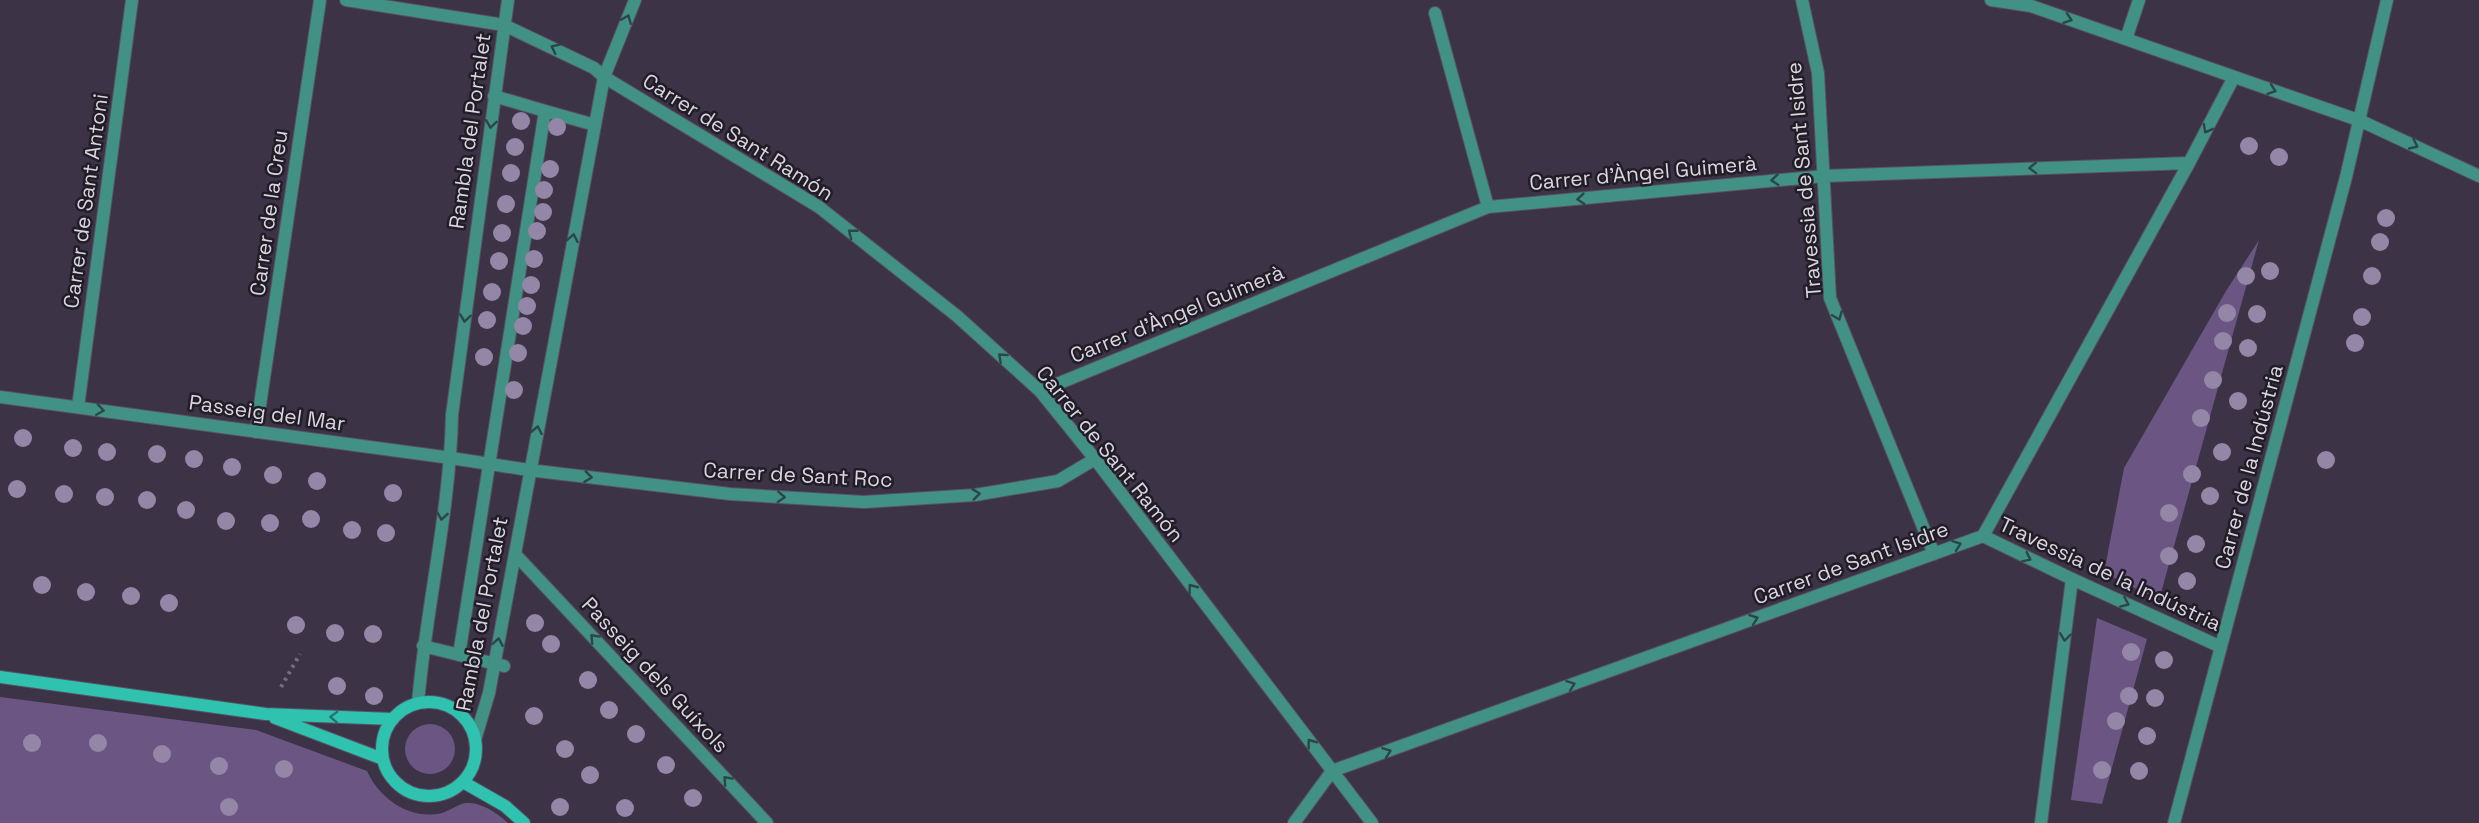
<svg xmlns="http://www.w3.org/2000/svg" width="2479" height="823" viewBox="0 0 2479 823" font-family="'Space Grotesk',sans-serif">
<rect width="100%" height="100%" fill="#3c3347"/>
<!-- green -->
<path fill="#6b5683" d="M2259 240 2159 600 2104 573 2124 468 2226 291Z
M2097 618 2147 639 2102 804 2071 800Z
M0 697 256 730 367 771C379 798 410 821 442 813 449 811 460 803 467 803 481 802 499 814 508 823H0Z
M405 749a25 25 0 1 1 50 0a25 25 0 1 1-50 0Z"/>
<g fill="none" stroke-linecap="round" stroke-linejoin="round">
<defs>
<path id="pedestrian" d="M346 0 504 25
M545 111 595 125
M78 407 132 0
M256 432 320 0
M451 458 529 470
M423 646 504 666
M459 655 545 111 494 96"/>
<path id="minor" d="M1802 0 1818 73 1830 298 1934 554
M1991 0 2031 6 2361 121 2479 176
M1435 13 1488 207
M504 25 594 68 604 77 819 207 957 316 1040 391 1095 459 1372 823
M2126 39 2139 0
M1040 391 1488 207 1824 176 2189 163 2234 77
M0 397 451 458
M529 470 730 494 864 502 975 495 1058 481 1095 459
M1983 536 2072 579 2221 647
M515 554 767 823
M418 703C426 607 450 512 452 415L508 0
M475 740 489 693 604 77 635 0
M1294 823 1332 771 1983 536 2189 163
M2041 823 2072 579
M2174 823 2346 177 2387 0"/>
<path id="secondary" d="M0 677 266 714 392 719
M382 749a47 47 0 1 1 94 0a47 47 0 1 1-94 0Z
M275 718 383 759
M463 782 505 806 524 823"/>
</defs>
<!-- pedestrian casing -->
<use href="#pedestrian" stroke="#585063" stroke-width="14"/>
<!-- minor casing -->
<use href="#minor" stroke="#585063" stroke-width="14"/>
<!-- secondary casing -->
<use href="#secondary" stroke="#585063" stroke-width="14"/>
<!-- path -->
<path stroke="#766e7f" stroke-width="4" stroke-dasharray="3 4.5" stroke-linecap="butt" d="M281 687 300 654"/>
<!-- pedestrian -->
<use href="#pedestrian" stroke="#419184" stroke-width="12"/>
<!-- minor -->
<use href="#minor" stroke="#419184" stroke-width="12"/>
<!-- secondary -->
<use href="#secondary" stroke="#2fc2ae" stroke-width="12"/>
</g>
<!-- trees -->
<g fill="#9486a6">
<circle cx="521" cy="121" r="9"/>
<circle cx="557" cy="127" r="9"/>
<circle cx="2249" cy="146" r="9"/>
<circle cx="515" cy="147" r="9"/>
<circle cx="2279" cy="157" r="9"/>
<circle cx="550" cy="169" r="9"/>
<circle cx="511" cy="173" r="9"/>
<circle cx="544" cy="190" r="9"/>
<circle cx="506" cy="204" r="9"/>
<circle cx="543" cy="212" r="9"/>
<circle cx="2386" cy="218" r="9"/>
<circle cx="537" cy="231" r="9"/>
<circle cx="502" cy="233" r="9"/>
<circle cx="2380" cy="242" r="9"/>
<circle cx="534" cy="259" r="9"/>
<circle cx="499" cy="261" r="9"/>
<circle cx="2270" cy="271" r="9"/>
<circle cx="2246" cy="276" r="9"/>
<circle cx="2372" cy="276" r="9"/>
<circle cx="531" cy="285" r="9"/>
<circle cx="492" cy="292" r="9"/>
<circle cx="527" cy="306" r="9"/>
<circle cx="2227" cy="313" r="9"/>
<circle cx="2257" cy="314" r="9"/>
<circle cx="2362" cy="317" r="9"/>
<circle cx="487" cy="320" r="9"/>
<circle cx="523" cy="326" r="9"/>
<circle cx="2223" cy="341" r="9"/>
<circle cx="2355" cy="343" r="9"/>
<circle cx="2248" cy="348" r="9"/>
<circle cx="518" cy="353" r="9"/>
<circle cx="484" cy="357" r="9"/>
<circle cx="2213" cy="380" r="9"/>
<circle cx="514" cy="390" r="9"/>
<circle cx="2238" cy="401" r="9"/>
<circle cx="2201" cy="418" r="9"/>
<circle cx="23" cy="438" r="9"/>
<circle cx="73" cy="448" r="9"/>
<circle cx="107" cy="452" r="9"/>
<circle cx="2222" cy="452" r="9"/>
<circle cx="157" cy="454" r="9"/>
<circle cx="194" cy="459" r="9"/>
<circle cx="2326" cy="460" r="9"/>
<circle cx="232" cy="467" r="9"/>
<circle cx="2192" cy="474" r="9"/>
<circle cx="273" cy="475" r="9"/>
<circle cx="317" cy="481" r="9"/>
<circle cx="17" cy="489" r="9"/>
<circle cx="393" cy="493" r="9"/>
<circle cx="64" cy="494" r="9"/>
<circle cx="2210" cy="496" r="9"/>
<circle cx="105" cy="497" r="9"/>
<circle cx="147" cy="500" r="9"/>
<circle cx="186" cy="510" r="9"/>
<circle cx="2169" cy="513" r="9"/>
<circle cx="311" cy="519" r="9"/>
<circle cx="226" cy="521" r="9"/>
<circle cx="270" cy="523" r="9"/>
<circle cx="352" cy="530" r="9"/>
<circle cx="386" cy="533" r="9"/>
<circle cx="2196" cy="544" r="9"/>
<circle cx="2169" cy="556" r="9"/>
<circle cx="2187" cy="581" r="9"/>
<circle cx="42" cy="585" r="9"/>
<circle cx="86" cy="592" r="9"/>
<circle cx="131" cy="596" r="9"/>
<circle cx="169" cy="603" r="9"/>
<circle cx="535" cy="623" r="9"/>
<circle cx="296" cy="625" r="9"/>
<circle cx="335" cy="633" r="9"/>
<circle cx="373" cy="634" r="9"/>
<circle cx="551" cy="644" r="9"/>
<circle cx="2131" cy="652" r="9"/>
<circle cx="2164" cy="660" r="9"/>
<circle cx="588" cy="680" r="9"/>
<circle cx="337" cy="686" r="9"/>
<circle cx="374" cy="696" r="9"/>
<circle cx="2129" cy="696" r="9"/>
<circle cx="2155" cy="698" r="9"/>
<circle cx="609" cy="710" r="9"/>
<circle cx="534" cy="716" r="9"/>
<circle cx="2116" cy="721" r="9"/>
<circle cx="636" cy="734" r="9"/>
<circle cx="2147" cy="736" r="9"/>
<circle cx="32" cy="743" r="9"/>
<circle cx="98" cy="743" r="9"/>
<circle cx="565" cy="749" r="9"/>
<circle cx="162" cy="754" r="9"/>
<circle cx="666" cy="765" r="9"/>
<circle cx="219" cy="766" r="9"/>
<circle cx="284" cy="769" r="9"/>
<circle cx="2102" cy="770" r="9"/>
<circle cx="2139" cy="771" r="9"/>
<circle cx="590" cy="775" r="9"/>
<circle cx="693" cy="798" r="9"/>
<circle cx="229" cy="807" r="9"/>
<circle cx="560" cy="807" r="9"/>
<circle cx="625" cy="808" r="9"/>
</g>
<!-- one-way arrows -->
<defs><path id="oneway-chevron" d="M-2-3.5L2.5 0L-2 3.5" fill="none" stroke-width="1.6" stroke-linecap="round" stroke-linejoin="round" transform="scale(1.5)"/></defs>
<g stroke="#2c4647">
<use href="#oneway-chevron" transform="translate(627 19) rotate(-68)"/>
<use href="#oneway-chevron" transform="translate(2068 19) rotate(19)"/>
<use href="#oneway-chevron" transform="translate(555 48) rotate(-154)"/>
<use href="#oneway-chevron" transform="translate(2272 90) rotate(19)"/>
<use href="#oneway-chevron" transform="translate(491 124) rotate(98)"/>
<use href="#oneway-chevron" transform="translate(2207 129) rotate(118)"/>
<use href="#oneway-chevron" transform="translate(2414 145) rotate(25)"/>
<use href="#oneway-chevron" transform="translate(2033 168) rotate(178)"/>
<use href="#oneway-chevron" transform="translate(1775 180) rotate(175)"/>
<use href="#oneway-chevron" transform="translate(1581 199) rotate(175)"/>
<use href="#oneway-chevron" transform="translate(852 233) rotate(-142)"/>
<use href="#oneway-chevron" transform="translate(573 238) rotate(-79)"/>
<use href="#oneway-chevron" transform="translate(1838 316) rotate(68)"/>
<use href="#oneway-chevron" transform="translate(465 318) rotate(98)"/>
<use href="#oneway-chevron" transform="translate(1002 357) rotate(-138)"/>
<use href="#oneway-chevron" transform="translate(100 410) rotate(8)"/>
<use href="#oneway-chevron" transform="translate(537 430) rotate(-79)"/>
<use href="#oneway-chevron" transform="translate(588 477) rotate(7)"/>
<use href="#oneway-chevron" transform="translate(976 494) rotate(-7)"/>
<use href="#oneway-chevron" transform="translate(781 497) rotate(3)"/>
<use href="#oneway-chevron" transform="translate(442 516) rotate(99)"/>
<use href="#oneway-chevron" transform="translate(1957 545) rotate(-20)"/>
<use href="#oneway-chevron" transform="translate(2027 558) rotate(26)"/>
<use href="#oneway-chevron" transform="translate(1192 588) rotate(-127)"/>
<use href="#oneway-chevron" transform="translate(2125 603) rotate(24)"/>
<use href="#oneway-chevron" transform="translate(1754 619) rotate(-20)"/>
<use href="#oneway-chevron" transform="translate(2065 637) rotate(97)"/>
<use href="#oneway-chevron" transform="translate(594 638) rotate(-133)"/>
<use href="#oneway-chevron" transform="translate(498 642) rotate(-80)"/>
<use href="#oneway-chevron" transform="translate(1571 685) rotate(-20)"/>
<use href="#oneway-chevron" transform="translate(1311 743) rotate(-127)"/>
<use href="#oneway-chevron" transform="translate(1387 752) rotate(-20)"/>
<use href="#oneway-chevron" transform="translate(727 780) rotate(-133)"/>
</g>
<use stroke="#28706a" href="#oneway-chevron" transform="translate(334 717) rotate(-178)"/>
<g text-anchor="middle" stroke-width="5" stroke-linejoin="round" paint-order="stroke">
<!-- street labels -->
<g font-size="21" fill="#dad4e1" stroke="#211d26">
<text transform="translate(470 131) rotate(-82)" y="7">Rambla del Portalet</text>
<text transform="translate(738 137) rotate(32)" y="7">Carrer de Sant Ramón</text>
<text transform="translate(1643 173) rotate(-5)" y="7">Carrer d'Àngel Guimerà</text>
<text transform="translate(1804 180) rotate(-95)" y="7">Travessia de Sant Isidre</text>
<text transform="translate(86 201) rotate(-82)" y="7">Carrer de Sant Antoni</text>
<text transform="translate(269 213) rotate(-82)" y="7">Carrer de la Creu</text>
<text transform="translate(1177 314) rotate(-22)" y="7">Carrer d'Àngel Guimerà</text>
<text transform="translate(267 413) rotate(8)" y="7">Passeig del Mar</text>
<text transform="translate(1110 454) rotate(51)" y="7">Carrer de Sant Ramón</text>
<text transform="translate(2249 467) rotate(-75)" y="7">Carrer de la Indústria</text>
<text transform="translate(798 475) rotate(3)" y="7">Carrer de Sant Roc</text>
<text transform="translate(1851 563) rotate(-20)" y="7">Carrer de Sant Isidre</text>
<text transform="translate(2110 574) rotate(25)" y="7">Travessia de la Indústria</text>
<text transform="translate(482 614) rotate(-79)" y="7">Rambla del Portalet</text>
<text transform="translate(655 675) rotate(47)" y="7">Passeig dels Guíxols</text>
</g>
</g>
</svg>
